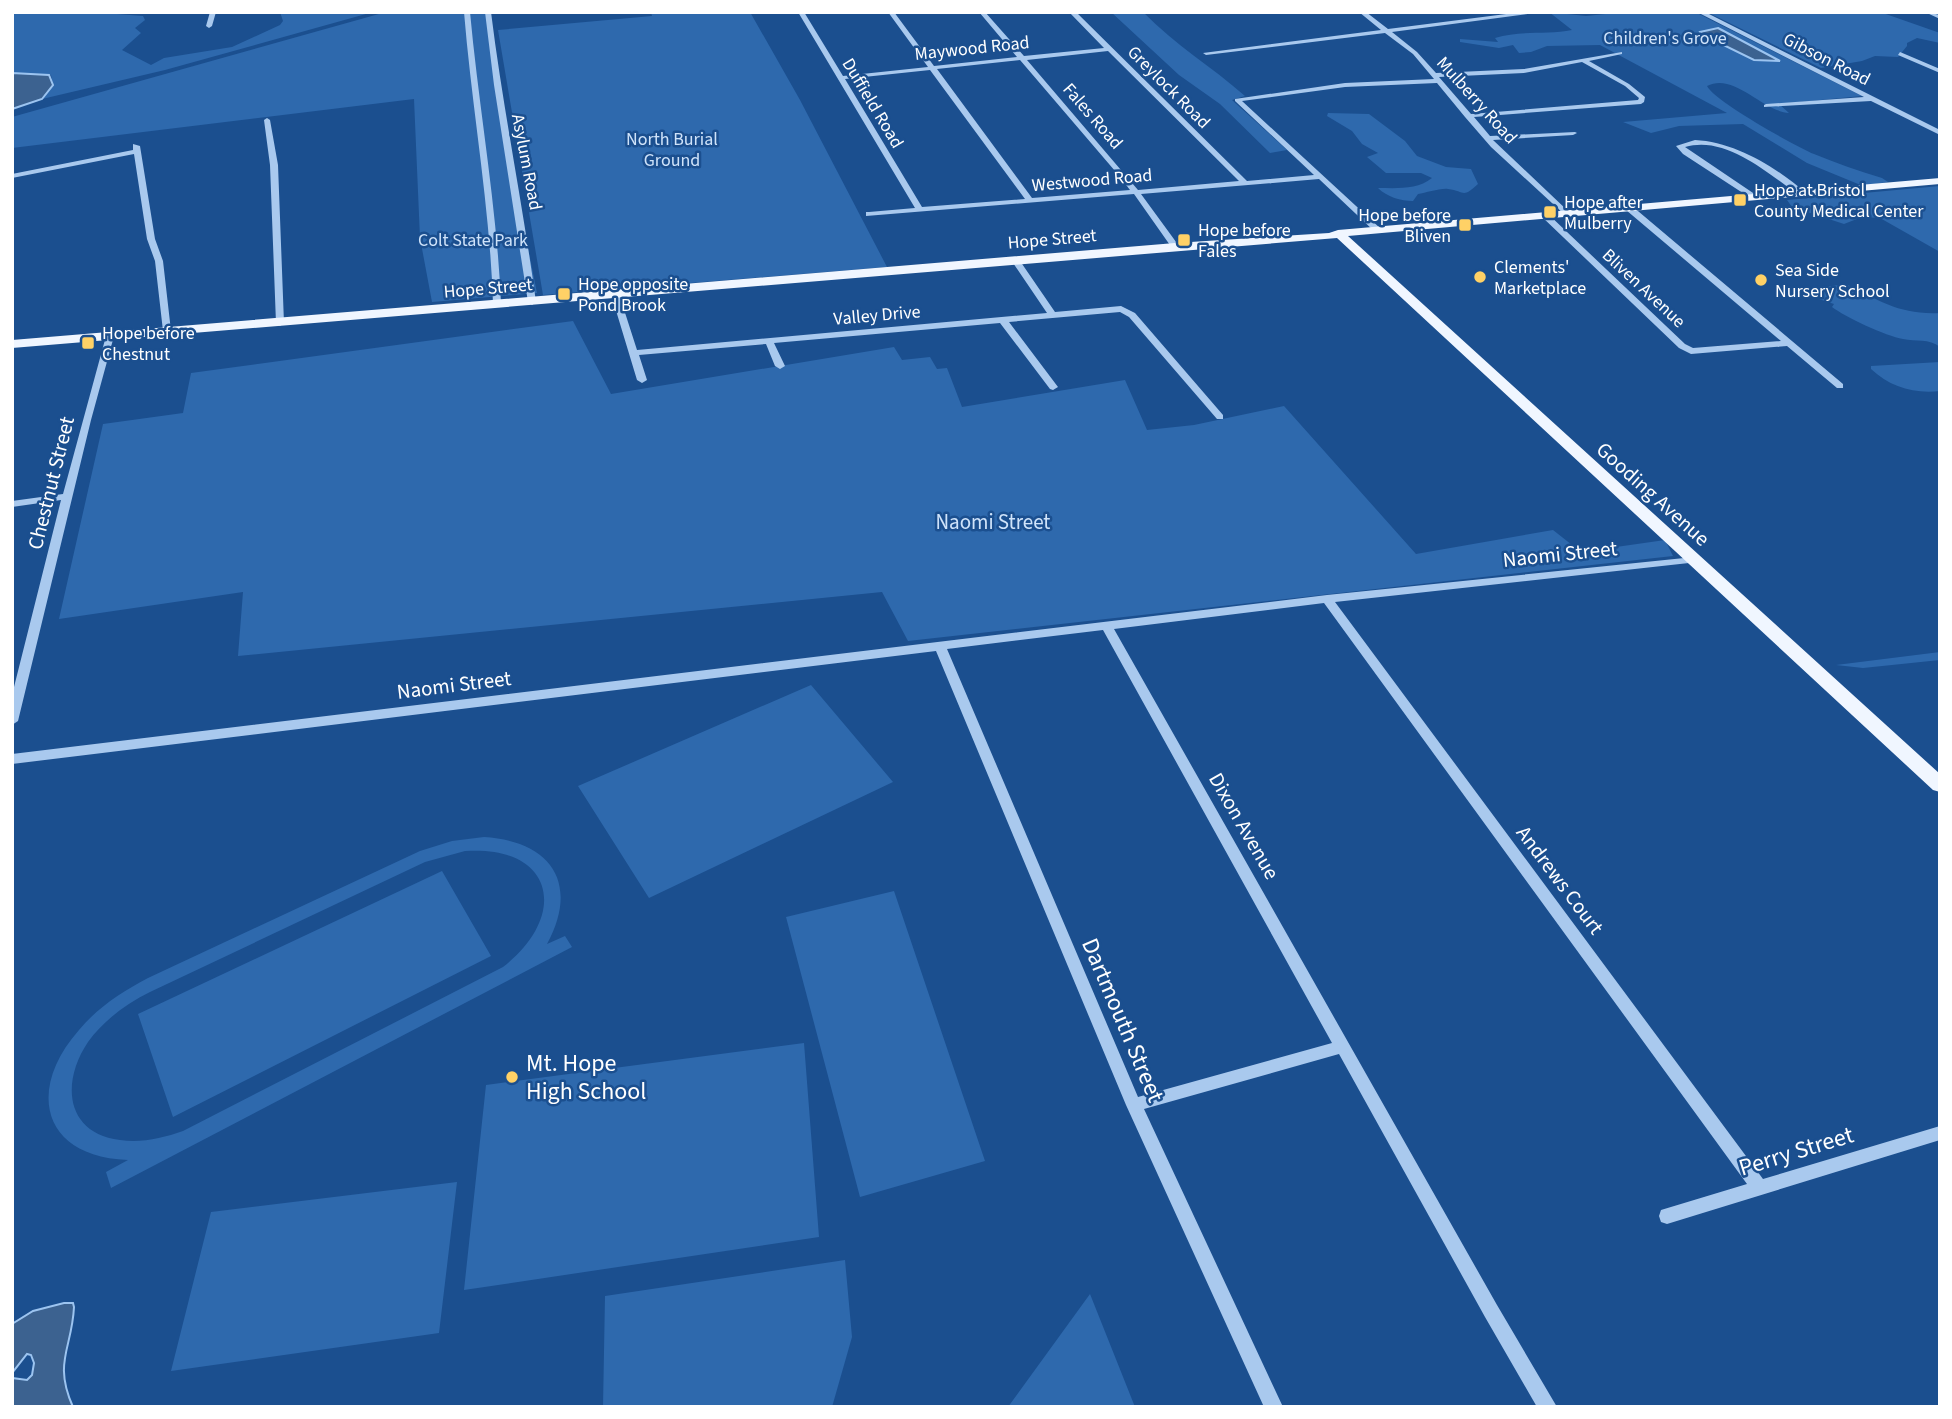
<svg xmlns="http://www.w3.org/2000/svg" width="1952" height="1419" viewBox="0 0 1952 1419" font-family="'Source Sans 3',sans-serif">
<rect width="100%" height="100%" fill="#1b4f8f"/>
<!-- green -->
<path fill="#2e69ad" fill-rule="evenodd" d="M12 12H91L143 16 145 20 135 28 141 33 122 50 151 65 164 58 232 47 280 25 283 21 280 12H373L165 70 42 99 53 85 51 75 12 73Z
M386 12H487L503 124 537 293 432 302 420 238 414 99 12 148V117Z
M651 12H750L800 100 887 267 543 295 498 30 652 16Z
M1111 12H1143C1175 45 1211 66 1245 96L1232 100 1287 150 1270 153 1220 104 1179 75Z
M1549 12 1586 16 1625 12H1695L1862 96 1779 104 1789 113C1762 111 1734 72 1707 86 1714 101 1795 146 1814 154 1836 163 1858 171 1882 178L1888 182 1863 186 1807 163 1743 124 1679 126 1651 133 1623 122 1727 113 1600 45 1547 46 1531 52 1519 53 1513 45 1499 48 1460 42V39L1498 42 1495 38C1520 30 1547 35 1572 30Z
M1707 12H1880L1940 33V43L1917 38 1907 43V46L1898 57 1875 56 1862 61 1821 68Z
M1328 113 1369 114 1405 141 1417 156 1446 167 1471 169 1478 184C1462 199 1465 191 1448 189 1440 188 1426 193 1418 194L1413 201C1401 201 1387 197 1378 188 1397 188 1417 190 1432 178L1421 173H1386L1367 157 1378 153 1362 144 1352 131 1327 116Z
M1940 186V252L1880 218 1862 217 1844 224 1792 207 1787 200Z
M1846 284C1880 301 1900 315 1940 313V347C1929 338 1916 342 1903 339 1886 336 1845 317 1832 307L1834 304 1813 297 1803 290Z
M573 321 611 394 894 347 902 360 930 357 937 369 947 368 962 407 1125 380 1147 430 1194 425 1284 406 1416 554 1553 530 1581 552 1665 540 1673 556 908 641 882 592 238 656 243 592 59 619 103 424 183 413 191 373Z
M1940 362V391C1914 394 1890 387 1871 369V366Z
M1940 652V660L1863 668 1836 665Z
M811 685 893 782 649 898 578 786Z
M484 837C551 841 580 883 547 944L565 936 572 947 111 1188 106 1172 128 1160C42 1157 26 1090 79 1030 98 1007 122 992 148 978L420 851 452 841ZM465 851C555 845 569 916 503 967L183 1131C163 1138 142 1143 120 1140 65 1133 61 1082 88 1042 104 1020 126 1004 150 992L425 862Z
M442 871 491 956 173 1117 138 1014Z
M894 891 985 1161 860 1197 786 917Z
M804 1043 819 1237 464 1290 486 1085Z
M457 1182 439 1333 171 1371 211 1212Z
M845 1260 852 1337 832 1407H603L605 1296Z
M1090 1294 1135 1407H1008Z"/>
<!-- water -->
<path fill="#3c6290" stroke="#9cc4f0" stroke-width="2" d="M1718 28 1780 61 1754 60 1701 34 1700 32Z
M12 73 49 75 53 85 42 99 12 109Z
M64 1303H73L74 1307C72 1349 53 1362 73 1407H12V1378L27 1380 32 1375 34 1363 31 1355 27 1354 12 1373V1324L33 1311Z"/>
<g fill="none" stroke-linecap="round" stroke-linejoin="round">
<!-- minor -->
<path fill="#a9c9ee" fill-rule="evenodd" d="M210 12H216L212 26 209 28 206 26Z
M464 12H470C479 110 497 206 501 304L497 307 493 304C490 206 472 110 464 12Z
M485 12H491C503 109 523 205 536 302L532 305 528 302 494 85Z
M798 12H804L843 76 928 67 888 12H894L934 66 1017 57 979 12H985L1024 56 1104 48 1069 12H1076L1247 181 1314 175 1235 101V99L1345 83 1434 79 1413 54 1385 33 1206 55 1203 53 1381 30 1359 12H1366L1388 29 1522 12H1542L1392 32 1417 52 1436 73 1524 69 1622 52V54L1589 61 1629 84 1645 97 1644 102 1641 104 1474 117 1490 136 1575 132 1577 133 1573 135 1493 140 1568 211 1569 213 1565 215 1491 147 1465 117 1437 83 1345 87 1242 101 1381 229 1374 231 1319 179 1141 194 1179 246 1175 248H1172L1134 194 866 216V212H869L915 208ZM1108 51 1239 181 1138 190 1027 60ZM1020 60 1121 178 1130 190 1032 198 937 69ZM1582 62 1625 86 1639 98 1638 100 1471 114 1439 77 1524 73ZM930 70 1025 199 922 207 845 79Z
M1697 12H1705L1940 130V135L1871 101 1764 107V105L1766 104 1864 97Z
M1926 12 1940 15V19L1927 13Z
M1900 52 1940 69V73L1898 55Z
M267 118 270 120 278 165 284 323 280 326 276 323 270 165 264 120Z
M1695 140C1735 142 1776 167 1806 193L1799 195C1767 173 1726 135 1685 147L1759 197 1752 199 1683 154 1676 146Z
M133 144 140 146 155 239 163 261 171 331 167 334 163 331 155 261 147 239 134 154 12 178V174L133 150Z
M1626 206H1632L1843 384V388H1837L1787 346 1691 354 1679 348 1540 215 1547 213 1685 344 1693 348 1781 341 1626 210Z
M1012 258H1018L1055 312 1121 306 1135 313 1223 415V419H1217L1129 317 1120 312 1009 322 1058 387 1053 390 1050 389 1000 323 774 343 785 366 780 369 775 366 766 344 639 355 647 380 642 383 637 380 611 294 615 291 619 294 637 350 1047 313 1011 260Z
M110 333 114 336 91 420 18 721 12 725V695L61 500 12 507V501L63 494 106 336Z
M1694 557 1698 558 1699 560 1698 562 1335 602 1763 1179 1940 1126V1140L1667 1224 1661 1222 1659 1216 1661 1210 1747 1184 1324 603 1114 629 1497 1305 1557 1407H1537L1485 1317 1339 1054 1144 1109 1283 1407H1264L1126 1105 936 651 12 764V754L1327 595ZM1103 630 1332 1043 1138 1097 947 649Z"/>
<!-- major -->
<path fill="#f0f6ff" fill-rule="evenodd" d="M1940 178V184L1348 236 1940 774V792L1933 790 1337 238 12 348V340L1175 243 1329 233 1338 230Z"/>
</g>
<!-- markers -->
<g fill="#ffd166" stroke="#1b4f8f" stroke-width="2.5">
<rect x="1733" y="193" width="14" height="14" rx="3.5"/>
<rect x="1543" y="205" width="14" height="14" rx="3.5"/>
<rect x="1458" y="218" width="14" height="14" rx="3.5"/>
<rect x="1177" y="233" width="14" height="14" rx="3.5"/>
<circle cx="1480" cy="277" r="7"/>
<circle cx="1761" cy="280" r="7"/>
<rect x="557" y="287" width="14" height="14" rx="3.5"/>
<rect x="81" y="336" width="14" height="14" rx="3.5"/>
<circle cx="512" cy="1077" r="7"/>
</g>
<g text-anchor="middle" stroke-width="5" stroke-linejoin="round" paint-order="stroke">
<!-- far-park labels -->
<g font-size="18" fill="#cfe3fa" stroke="#1b4f8f">
<text x="1665" y="44">Children's Grove</text>
<text x="672" y="145">North Burial<tspan x="672" dy="21">Ground</tspan></text>
<text x="473" y="246">Colt State Park</text>
</g>
<!-- far-street labels -->
<g font-size="18" fill="#fff" stroke="#1b4f8f">
<text transform="translate(972 48) rotate(-6)" y="6">Maywood Road</text>
<text transform="translate(1827 59) rotate(27)" y="6">Gibson Road</text>
<text transform="translate(1169 87) rotate(45)" y="6">Greylock Road</text>
<text transform="translate(1477 100) rotate(48)" y="6">Mulberry Road</text>
<text transform="translate(873 103) rotate(59)" y="6">Duffield Road</text>
<text transform="translate(1093 116) rotate(49)" y="6">Fales Road</text>
<text transform="translate(527 162) rotate(79)" y="6">Asylum Road</text>
<text transform="translate(1092 180) rotate(-5)" y="6">Westwood Road</text>
<text transform="translate(1052 239) rotate(-5)" y="6">Hope Street</text>
<text transform="translate(488 288) rotate(-5)" y="6">Hope Street</text>
<text transform="translate(1644 288) rotate(43)" y="6">Bliven Avenue</text>
<text transform="translate(877 315) rotate(-5)" y="6">Valley Drive</text>
</g>
<!-- far-poi labels -->
<g font-size="18" fill="#fff" stroke="#1b4f8f" text-anchor="start">
<text x="1754" y="196">Hope at Bristol<tspan x="1754" dy="21">County Medical Center</tspan></text>
<text x="1564" y="208">Hope after<tspan x="1564" dy="21">Mulberry</tspan></text>
<text x="1451" y="221" text-anchor="end">Hope before<tspan x="1451" dy="21">Bliven</tspan></text>
<text x="1198" y="236">Hope before<tspan x="1198" dy="21">Fales</tspan></text>
<text x="1494" y="273">Clements'<tspan x="1494" dy="21">Marketplace</tspan></text>
<text x="1775" y="276">Sea Side<tspan x="1775" dy="21">Nursery School</tspan></text>
<text x="578" y="290">Hope opposite<tspan x="578" dy="21">Pond Brook</tspan></text>
<text x="102" y="339">Hope before<tspan x="102" dy="21">Chestnut</tspan></text>
</g>
<!-- street labels -->
<g font-size="21" fill="#fff" stroke="#1b4f8f">
<text transform="translate(51 483) rotate(-76)" y="7">Chestnut Street</text>
<text transform="translate(1653 494) rotate(42)" y="7">Gooding Avenue</text>
<text transform="translate(1560 554) rotate(-6)" y="7">Naomi Street</text>
<text transform="translate(454 685) rotate(-7)" y="7">Naomi Street</text>
<text transform="translate(1244 826) rotate(60)" y="7">Dixon Avenue</text>
<text transform="translate(1560 880) rotate(53)" y="7">Andrews Court</text>
</g>
<!-- park labels -->
<g font-size="21" fill="#cfe3fa" stroke="#1b4f8f">
<text x="993" y="529">Naomi Street</text>
</g>
<!-- near-street labels -->
<g font-size="24" fill="#fff" stroke="#1b4f8f">
<text transform="translate(1123 1020) rotate(67)" y="8">Dartmouth Street</text>
<text transform="translate(1796 1151) rotate(-17)" y="8">Perry Street</text>
</g>
<!-- near-poi labels -->
<g font-size="24" fill="#fff" stroke="#1b4f8f" text-anchor="start">
<text x="526" y="1071">Mt. Hope<tspan x="526" dy="28">High School</tspan></text>
</g>
</g>
<!-- border -->
<rect width="1952" height="1419" fill="none" stroke="#ffffff" stroke-width="28"/>
</svg>
